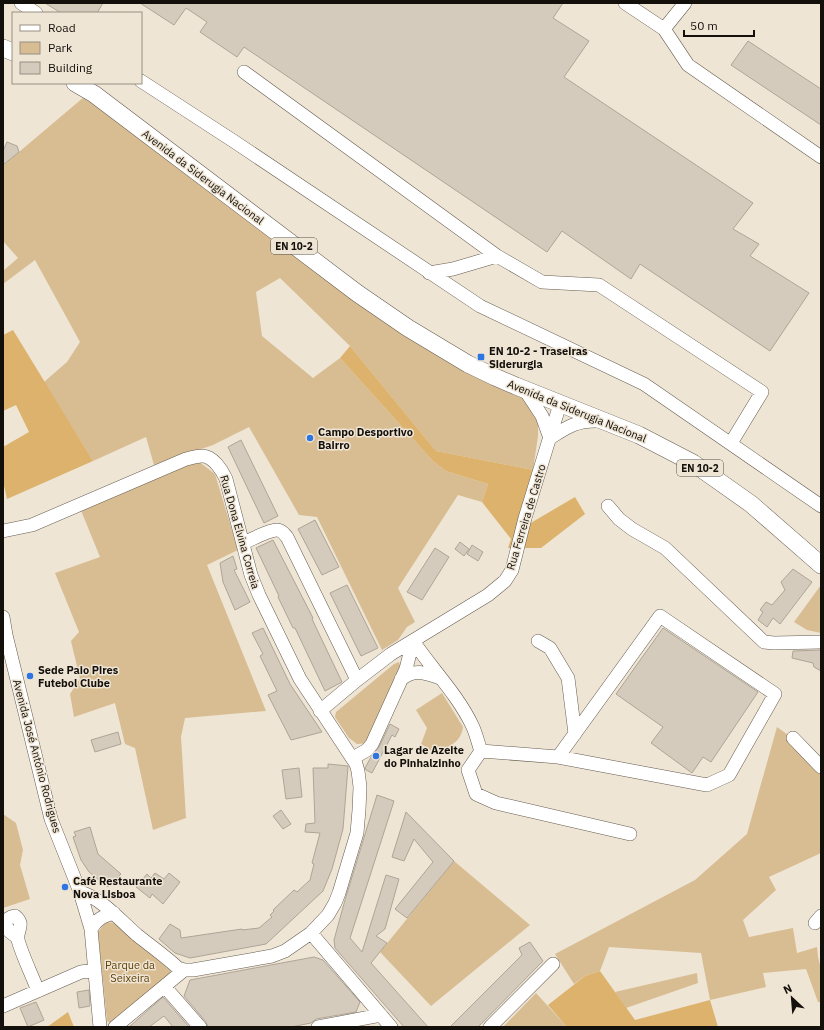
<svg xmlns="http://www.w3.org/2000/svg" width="824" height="1030" viewBox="0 0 824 1030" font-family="'IBM Plex Sans',sans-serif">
<rect width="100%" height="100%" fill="#efe5d5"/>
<!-- green -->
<path fill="#d8bc92" d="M84 97 523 397 538 417V436L533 470 436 451 350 346 280 278 256 292 262 336 313 378 340 358 433 461 446 471 488 484 482 502 458 495 398 588 415 622 407 627 398 640 382 650 317 517 299 515 249 427 213 445 154 465 146 437 93 461 44 382 67 362 80 342 35 260 3 284V271L18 258 3 241V162L6 163Z
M198 461 215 474 238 550 207 565 266 711 185 718 181 737 186 818 153 830 135 748 125 744 115 703 74 717 70 694 80 679 71 641 79 632 55 573 100 557 80 508Z
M821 585V633L807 630 794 622Z
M399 662 401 669 370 743 357 744 349 738 335 717 336 712 394 664Z
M442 693 463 727C461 743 448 747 435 753L421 744 427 728 416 710Z
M777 727 821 759V853L769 877 776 890 743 920 749 937 793 928 797 953 817 947 818 957 821 969V1002H818L806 969 763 973 766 987 710 1000 701 953 609 947 600 971 585 976 574 984 555 954 695 880 747 834Z
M3 814 16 823 23 850 20 865 30 899 3 908Z
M454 861 530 925 431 1006 380 952Z
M106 922 115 923 171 971 169 975 110 1023 107 1021 98 932Z
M697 973 698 983 626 1008 615 992Z
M536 993 567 1027H503Z"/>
<!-- forest -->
<path fill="#dcb26c" d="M13 330 93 461 7 499 3 481V447L29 432 16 405 3 411V335Z
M350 346 436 451 533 470 529 524 575 497 585 514 541 548H508L511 539 482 502 488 484 446 471 433 461 340 358Z
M600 971 635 1020 710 1000 718 1027H567L548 1005 585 976Z
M68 1012 74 1027H47Z"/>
<!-- building -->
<path fill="#d5cbbc" stroke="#afa596" d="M45 3H103L97 13H61Z
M140 3H563L553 18 589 41 564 77 753 203 733 229 759 244 750 256 809 293 770 351 640 264 631 279 562 231 547 252 244 47 237 57 200 32 207 22 186 8 174 25Z
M748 41 821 89V125L731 65Z
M7 142 17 146 19 152 3 165V151Z
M241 440 278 516 264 523 228 447Z
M315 520 339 567 322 575 298 529Z
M273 540 313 618 312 619 342 682 325 691 295 628H293L278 597 279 596 256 548Z
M460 542 469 549 464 556 455 549Z
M472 545 483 552 478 561 467 554Z
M435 548 449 557 422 600 407 592Z
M233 556 237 569 234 570 250 602 235 610 223 582 220 563Z
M793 569 812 582 780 624 773 618 767 627 758 620 763 612 760 610 766 602 772 605 785 590 781 582Z
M347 585 378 648 361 656 330 593Z
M263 628 290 684 322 732 291 740 268 695 277 691 260 656 263 654 252 633Z
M663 628 758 692 711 762 703 757 692 773 651 743 663 727 616 694Z
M821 650V671L814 667 813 663 792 658 793 651Z
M390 724 399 729 395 737 392 735 372 773 366 770 365 768 371 757 379 747Z
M118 732 121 744 95 752 91 740Z
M328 764 348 766V767L343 829 332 869 323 891 266 944 190 958 175 953 159 939 170 924 180 930 181 938 242 929V930L259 928 272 917 270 915 274 911 273 910 294 890 297 892 310 880 314 864 312 863 320 833 305 832 306 824 315 823 313 768H328Z
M299 768 302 797 286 799 282 770Z
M377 795 394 801 350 938 362 952 386 875 399 879 385 929 376 936 387 943 371 963 428 1027H404L335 948 334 940 345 900Z
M281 810 291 824 283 829 273 816Z
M406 812 454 861 407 918 395 909 433 862 414 839 404 861 392 857Z
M90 827 98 854 121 874 108 887 89 872 81 860 73 837 76 836 74 832Z
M155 873 164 879 169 873 180 882 163 904 152 894 150 898 136 887 147 874 151 878Z
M530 942 543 961 478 1027H450L522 955 519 948Z
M314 957 323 960 360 1002 356 1012 316 1019 311 1023 291 1027H208L206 1022 184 996 190 980Z
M89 990 90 1006 79 1008 77 992Z
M163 997 189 1027H173L164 1016 149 1027H129Z
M36 1002 44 1020 28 1027 20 1008Z"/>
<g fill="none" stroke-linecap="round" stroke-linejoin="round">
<defs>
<path id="minor" d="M21 3 36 13
M625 3 664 29 688 65 821 157
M664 29 685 3
M244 72 497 256 542 282 599 285 762 392 731 443
M141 81 235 142 480 306 644 384 821 506
M429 273 453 269 497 256
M525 390 542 416 550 438
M550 438C567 427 577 420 599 421
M608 506 619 519 632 529 665 548 764 642 774 643 821 642
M3 531 32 525 186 459C191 458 196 456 202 456 213 456 222 470 226 479L251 575 259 595 300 679 356 764 358 771 360 787 359 810 357 833 339 893 335 903 328 915 311 933 285 951 272 956 193 970H184L178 968C165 956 151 946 137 935 122 922 100 897 80 892
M243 543C251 540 268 530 277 530 282 530 284 534 287 537L357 680
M3 617 6 635 51 819 80 892 91 929 100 1027
M413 641C432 669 457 694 472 725 476 733 478 743 481 751L558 757 707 785 729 775 775 694 660 616 558 757
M538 641 550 648 568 678 575 734
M401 679C416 668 425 673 440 678
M320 711 357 680 391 654 488 595 505 581 512 570 525 518 560 404
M793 738 821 767
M481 751 468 770 476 794 496 803 630 834
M353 758 367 750 372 744 406 669 413 641
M815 923 821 916
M91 929C97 919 103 916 114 913
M311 933 391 1027
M18 938 9 931 5 924C7 919 9 917 15 916 26 925 16 930 18 940 22 955 32 975 38 991
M165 987 200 1027
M3 1006 81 972 95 970
M115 1027 184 970
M318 1027 381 1015
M490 1027 553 964"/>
<path id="major" d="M3 48 13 52
M75 83 94 94 357 293 408 328 468 364 495 377 516 386 639 435 693 463 751 504 821 565"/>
</defs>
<!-- minor casing -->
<use href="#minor" stroke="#655c4f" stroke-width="14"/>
<!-- major casing -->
<use href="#major" stroke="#655c4f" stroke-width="18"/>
<!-- minor -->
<use href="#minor" stroke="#fff" stroke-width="13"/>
<!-- major -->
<use href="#major" stroke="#fff" stroke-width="17"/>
</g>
<!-- markers -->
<g fill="#2c75e2" stroke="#efe5d5" stroke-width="1.5">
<rect x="477" y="353" width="8" height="8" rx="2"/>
<circle cx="310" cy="438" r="4"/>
<circle cx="30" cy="676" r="4"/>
<circle cx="376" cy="756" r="4"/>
<circle cx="65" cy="887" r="4"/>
</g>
<g text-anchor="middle" stroke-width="3" stroke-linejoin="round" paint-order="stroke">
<!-- shield labels -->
<g fill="#efe5d5" stroke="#554f47" stroke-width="1">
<rect x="271" y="238" width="46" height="16" rx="3"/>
<rect x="677" y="460" width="46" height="16" rx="3"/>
</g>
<g font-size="10" font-weight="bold" fill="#130f0a">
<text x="294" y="250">EN 10-2</text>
<text x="700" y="472">EN 10-2</text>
</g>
<!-- street labels -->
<g font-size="11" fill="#130f0a" stroke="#efe5d5">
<text transform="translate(203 177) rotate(37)" y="4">Avenida da Siderugia Nacional</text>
<text transform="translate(577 411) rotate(22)" y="4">Avenida da Siderugia Nacional</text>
<text transform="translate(526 517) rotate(-73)" y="4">Rua Ferreira de Castro</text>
<text transform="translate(240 532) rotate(74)" y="4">Rua Dona Elvina Correia</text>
<text transform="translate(37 756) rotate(75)" y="4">Avenida José António Rodrigues</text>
</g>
<!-- poi labels -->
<g font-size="11" font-weight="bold" fill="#130f0a" stroke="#efe5d5" text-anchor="start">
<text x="489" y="355">EN 10-2 - Traseiras<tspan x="489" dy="13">Siderurgia</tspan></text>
<text x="318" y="436">Campo Desportivo<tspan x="318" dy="13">Bairro</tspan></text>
<text x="38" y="674">Sede Paio Pires<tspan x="38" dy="13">Futebol Clube</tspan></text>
<text x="384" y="754">Lagar de Azeite<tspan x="384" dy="13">do Pinhalzinho</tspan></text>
<text x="73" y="885">Café Restaurante<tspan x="73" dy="13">Nova Lisboa</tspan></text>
</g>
<!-- park labels -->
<g font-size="11" fill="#5e4108" stroke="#efe5d5">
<text x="130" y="969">Parque da<tspan x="130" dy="13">Seixeira</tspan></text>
</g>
</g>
<!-- border -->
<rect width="824" height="1030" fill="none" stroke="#130f0a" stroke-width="8"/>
<!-- legend -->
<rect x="12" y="12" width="130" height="72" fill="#efe5d5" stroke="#978f84"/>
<rect x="20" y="25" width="20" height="6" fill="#ffffff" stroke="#978f84"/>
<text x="48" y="32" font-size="12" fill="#130f0a">Road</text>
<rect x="20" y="42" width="20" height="12" fill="#d8bc92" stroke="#978f84"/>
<text x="48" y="52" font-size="12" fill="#130f0a">Park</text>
<rect x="20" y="62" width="20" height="12" fill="#d5cbbc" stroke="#978f84"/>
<text x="48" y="72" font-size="12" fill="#130f0a">Building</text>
<!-- north arrow -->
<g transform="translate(792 998) rotate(334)" stroke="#efe5d5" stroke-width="3" paint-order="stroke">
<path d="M0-3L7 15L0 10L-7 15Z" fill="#130f0a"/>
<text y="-6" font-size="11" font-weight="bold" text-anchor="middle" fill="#130f0a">N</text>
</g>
<!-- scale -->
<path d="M684 30v6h70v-6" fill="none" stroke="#130f0a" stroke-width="2"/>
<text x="690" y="30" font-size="12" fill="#130f0a" stroke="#efe5d5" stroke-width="3" paint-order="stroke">50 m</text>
</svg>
